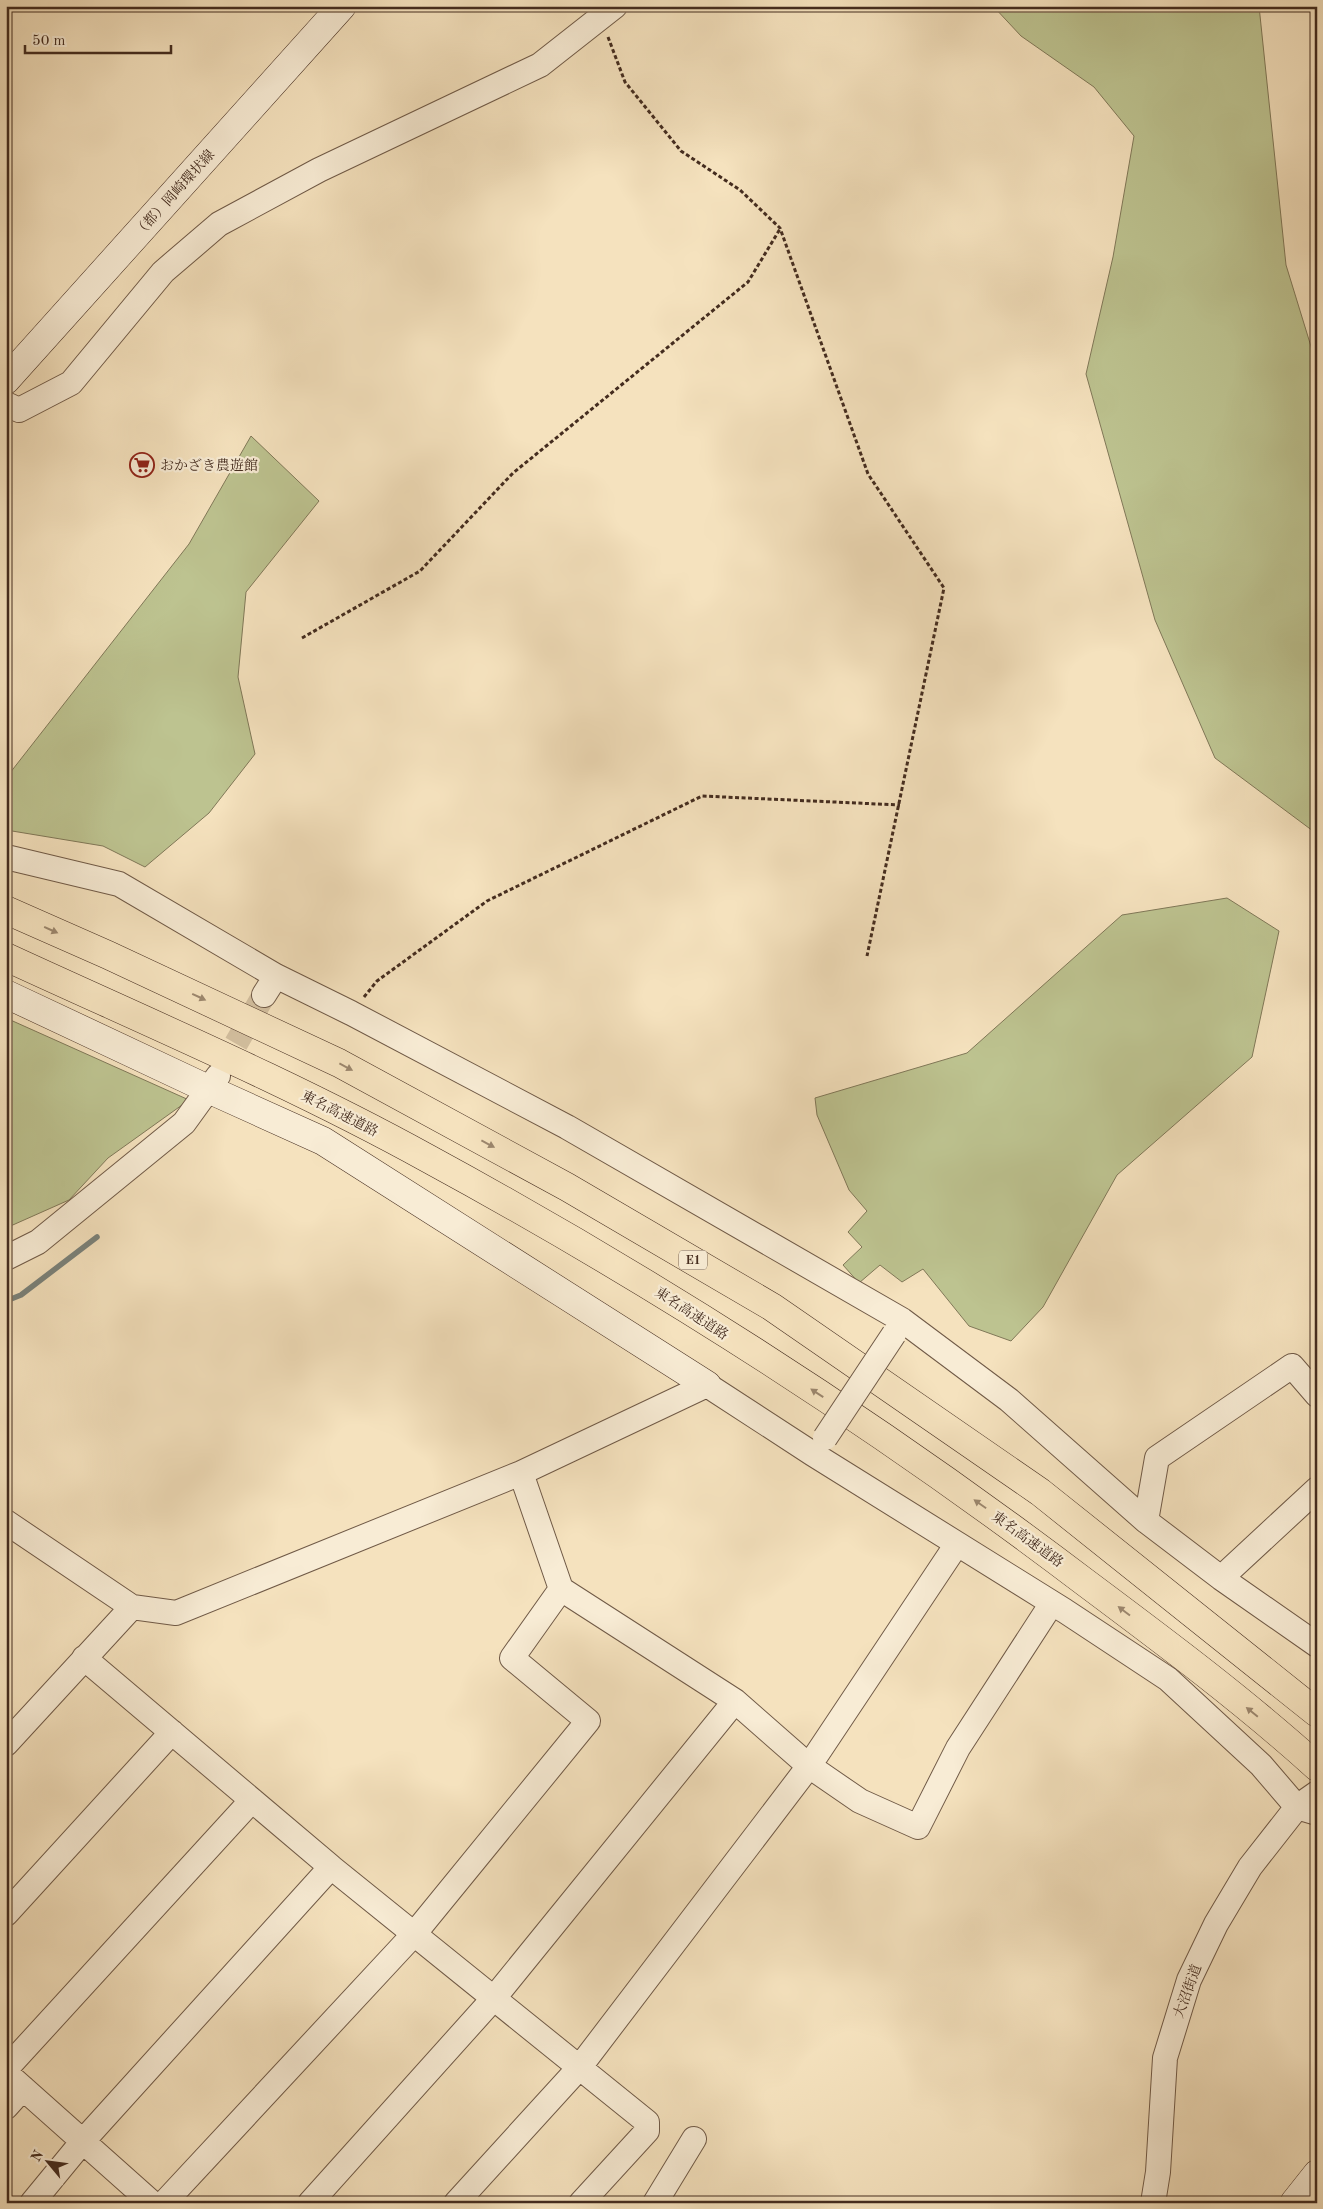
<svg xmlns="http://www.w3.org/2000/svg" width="1323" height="2209" viewBox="0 0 1323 2209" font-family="'Old Standard TT','Noto Serif JP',serif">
<rect width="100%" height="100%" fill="#f5e2be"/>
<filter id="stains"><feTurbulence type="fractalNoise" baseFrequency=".004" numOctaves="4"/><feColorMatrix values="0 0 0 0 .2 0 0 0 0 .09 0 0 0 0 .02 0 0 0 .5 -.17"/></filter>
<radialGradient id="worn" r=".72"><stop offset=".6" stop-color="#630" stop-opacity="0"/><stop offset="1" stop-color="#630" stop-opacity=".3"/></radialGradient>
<!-- green -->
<path fill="#bdc390" stroke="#807858" d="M993 6H1259L1286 265 1317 366V834L1215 758 1155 620 1086 374 1113 257 1134 136 1094 87 1021 36Z
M251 436 319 501 246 592 238 677 255 754 209 813 145 867 103 846 6 830V778L189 544Z
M1227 898 1279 931 1252 1057 1117 1175 1043 1307 1011 1341 969 1326 923 1269 902 1282 880 1265 859 1283 843 1265 862 1247 848 1232 867 1211 849 1190 817 1115 815 1098 967 1053 1122 915Z
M6 1018 189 1100 108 1158 69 1200 6 1228Z"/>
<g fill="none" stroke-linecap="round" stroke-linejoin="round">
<!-- stream -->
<path stroke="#7a827b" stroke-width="5.5" d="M6 1301 21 1295 97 1237"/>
<!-- street-tunnel -->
<path stroke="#d2be9e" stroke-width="24" stroke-dasharray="24 12" stroke-linecap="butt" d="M218 1075 264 995"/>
<defs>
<path id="street" d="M6 404 19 410 71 383 163 272 219 224 319 170 540 65 615 6
M6 857 119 884 276 976 351 1013 567 1127 902 1320 1009 1400 1146 1521 1221 1578 1317 1645
M264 995 276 976
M6 1258 38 1242 184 1123 218 1076
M1146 1521 1157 1458 1292 1366 1317 1395
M6 1522 132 1607 176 1613 521 1473 707 1385 813 1454 1065 1611 1168 1679 1261 1765 1297 1807 1317 1813
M957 1544 809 1766 860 1801 918 1827 958 1748 1052 1603
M1221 1578 1317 1489
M84 1658 331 1867 647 2122V2131L581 2203
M6 1744 132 1607
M6 1914 172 1732
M6 2069 252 1800
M6 2073 152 2203
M6 2107 23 2088
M32 2203 83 2141 331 1867
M164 2203 415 1933 588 1721 512 1658 561 1589
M310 2203 494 1998 735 1701
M456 2203 579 2068 809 1766 735 1701 561 1589 521 1473
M655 2203 694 2139
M1153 2203 1158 2172 1165 2058 1189 1980 1216 1924 1250 1867 1297 1807 1317 1793"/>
<path id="secondary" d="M6 380 342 6
M6 994 208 1089 323 1141 707 1385
M1294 2203 1317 2174"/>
<path id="highway" d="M6 910 108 955 339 1063 567 1187 772 1307 1040 1492 1317 1713
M6 957C147 1022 291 1083 427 1158 657 1283 878 1425 1086 1583 1165 1642 1244 1701 1317 1767"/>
</defs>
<!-- street casing -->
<use href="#street" stroke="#705a47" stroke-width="26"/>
<!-- secondary casing -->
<use href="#secondary" stroke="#442c1f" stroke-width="29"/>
<!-- highway casing -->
<use href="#highway" stroke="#442c1f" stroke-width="29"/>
<!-- path -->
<path stroke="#442c1f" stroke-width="3" stroke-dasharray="4 2.5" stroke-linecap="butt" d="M608 37 625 82 681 151 740 190 780 228 868 474 944 588 867 956
M302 638 420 571 513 473 748 282 780 229
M364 997 377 981 487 901 702 796 900 805"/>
<!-- street -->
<use href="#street" stroke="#f8ecd5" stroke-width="24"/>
<!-- secondary -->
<use href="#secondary" stroke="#f8ecd5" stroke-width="28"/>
<!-- highway -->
<use href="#highway" stroke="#f5e2be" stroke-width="28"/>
<defs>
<path id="street-bridge" d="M825 1438 894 1334"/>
</defs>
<!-- street-bridge casing -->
<use href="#street-bridge" stroke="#705a47" stroke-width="26" stroke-linecap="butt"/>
<!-- street-bridge -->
<use href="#street-bridge" stroke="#f8ecd5" stroke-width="24"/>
</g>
<!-- one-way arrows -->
<defs><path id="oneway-solid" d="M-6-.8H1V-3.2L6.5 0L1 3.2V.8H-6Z" transform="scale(1.25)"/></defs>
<g fill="#9c876e">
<use href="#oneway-solid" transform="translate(51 930) rotate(24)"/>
<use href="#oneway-solid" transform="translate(199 997) rotate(25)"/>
<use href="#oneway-solid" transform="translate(346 1067) rotate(28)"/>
<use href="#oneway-solid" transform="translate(488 1144) rotate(28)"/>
<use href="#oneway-solid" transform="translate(817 1393) rotate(-147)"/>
<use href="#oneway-solid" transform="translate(980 1504) rotate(-145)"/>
<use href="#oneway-solid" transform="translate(1124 1611) rotate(-143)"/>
<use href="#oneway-solid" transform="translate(1252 1712) rotate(-141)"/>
</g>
<!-- icons -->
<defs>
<symbol id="supermarket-ring" viewBox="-11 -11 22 22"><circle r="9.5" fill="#f8ecd5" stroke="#8f2418" stroke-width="1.5"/><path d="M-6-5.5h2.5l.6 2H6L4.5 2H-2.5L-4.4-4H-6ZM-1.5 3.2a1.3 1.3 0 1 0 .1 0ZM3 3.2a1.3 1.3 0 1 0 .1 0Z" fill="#8f2418"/></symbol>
</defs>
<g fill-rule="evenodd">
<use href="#supermarket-ring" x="128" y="451" width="28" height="28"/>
</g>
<g text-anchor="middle" stroke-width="4.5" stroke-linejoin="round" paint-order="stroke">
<!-- shield labels -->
<rect fill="#f8ecd5" stroke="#7a6656" stroke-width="1" x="679" y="1250.5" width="28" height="19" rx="4"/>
<g font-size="12" font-weight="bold" fill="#442c1f">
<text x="693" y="1264">E1</text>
</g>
<!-- street labels -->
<g font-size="14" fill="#442c1f" stroke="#f8ecd5">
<text transform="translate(174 193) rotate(-48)" y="5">（都）岡崎環状線</text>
<text transform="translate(340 1113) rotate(27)" y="5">東名高速道路</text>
<text transform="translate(692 1313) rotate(33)" y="5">東名高速道路</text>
<text transform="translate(1028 1539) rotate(36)" y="5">東名高速道路</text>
<text transform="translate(1187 1991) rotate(-70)" y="5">大沼街道</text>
</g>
<!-- poi labels -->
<g font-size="14" fill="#442c1f" stroke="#f8ecd5" text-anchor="start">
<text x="160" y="470">おかざき農遊館</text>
</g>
</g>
<!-- margin -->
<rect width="1323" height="2209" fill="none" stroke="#f5e2be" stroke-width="25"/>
<rect x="8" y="8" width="1308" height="2194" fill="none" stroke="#442c1f" stroke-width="2.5"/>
<rect x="12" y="12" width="1298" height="2184" fill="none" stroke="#442c1f"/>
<!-- north arrow -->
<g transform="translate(48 2162) rotate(299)" stroke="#f8ecd5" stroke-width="4" paint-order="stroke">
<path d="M0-4L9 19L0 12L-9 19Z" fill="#442c1f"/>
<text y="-8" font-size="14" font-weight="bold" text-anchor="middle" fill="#442c1f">N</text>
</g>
<!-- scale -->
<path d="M25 45v8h146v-8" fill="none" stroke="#442c1f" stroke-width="2.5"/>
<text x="32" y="45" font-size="15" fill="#442c1f" stroke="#f8ecd5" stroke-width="4" paint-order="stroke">50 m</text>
<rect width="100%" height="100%" filter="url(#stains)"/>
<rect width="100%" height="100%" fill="url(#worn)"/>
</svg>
